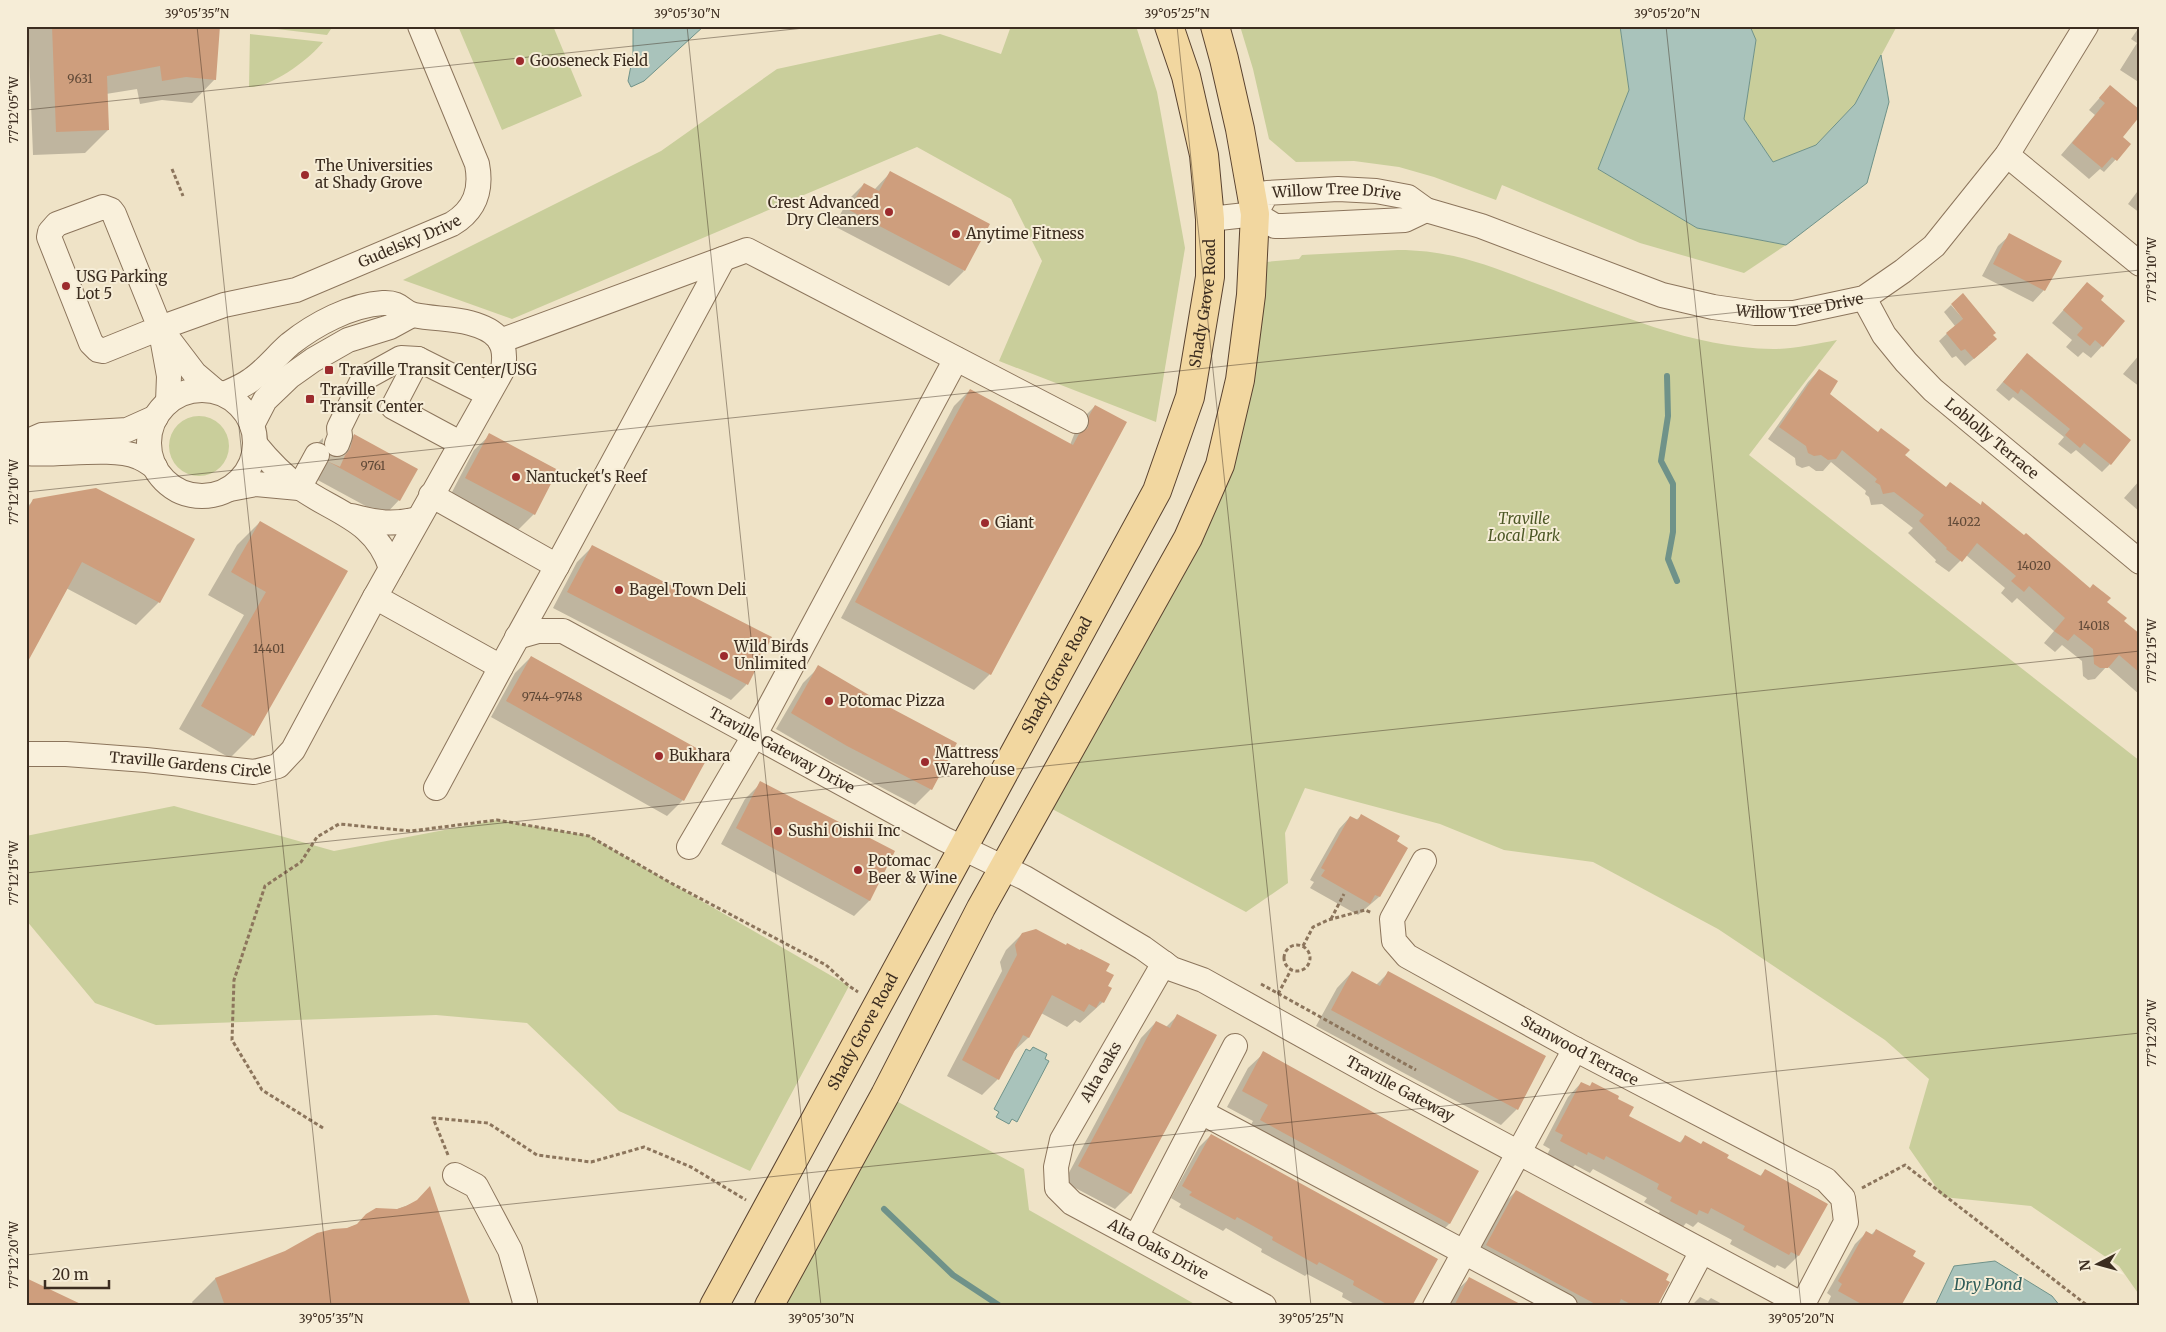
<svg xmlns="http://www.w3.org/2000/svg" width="2166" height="1332" viewBox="0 0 2166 1332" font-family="Merriweather,serif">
<rect width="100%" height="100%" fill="#efe3c7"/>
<!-- green -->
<path fill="#c9ce9b" d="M252 26H333L327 35Z
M458 26H553L582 96 502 130Z
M1011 26H1136L1157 92 1185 248 1156 422 999 361 1042 261 1011 199 917 147 512 319 403 280 661 151 777 69 940 34 1001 54Z
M1240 26H1620L1629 90 1598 169 1697 228 1786 245 1744 273 1640 243 1502 185 1496 200 1434 177 1399 167 1354 161 1296 162 1269 139 1253 69Z
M1750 26H1897L1855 104 1816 145 1773 162 1744 119 1756 40Z
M250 34 323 42C310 59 271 88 249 87Z
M1398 250C1452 250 1490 266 1540 285 1615 313 1692 348 1773 349 1794 349 1816 344 1837 340L1749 455 2140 761V1296L2119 1266 2031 1206 1943 1197 1909 1148 1929 1079 1885 1040 1718 929 1593 862 1504 850 1440 824 1305 788 1285 833 1288 883 1246 912 1039 802 1220 465 1254 263 1299 259 1302 255Z
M169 446a30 30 0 1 1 60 0a30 30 0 1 1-60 0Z
M174 806 334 851 497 820 589 836 849 986 750 1171 619 1111 527 1023 436 1015 156 1025 95 1003 26 920V836Z
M885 1095 1024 1169 1029 1210 1198 1306H769Z"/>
<!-- water -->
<path fill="#a9c3bb" stroke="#6f9289" d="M633 26H704L644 81 631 87 628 81 633 55Z
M1620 26H1750L1756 40 1744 119 1773 162 1816 145 1855 104 1881 55 1889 102 1867 183 1786 245 1697 228 1598 169 1629 90Z
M1033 1047 1047 1054 1045 1059 1049 1061 1017 1122 1012 1119 1009 1124 996 1117 999 1112 994 1109 1026 1049 1030 1051Z
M1995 1261 2052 1296 2060 1306H1935L1954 1266Z"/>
<!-- shadow -->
<path fill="#0003" d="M28 26H219L215 79 192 103 162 100 140 104 137 89 106 94 108 130 85 153 33 155Z
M2140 26V83L2120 70 2137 43 2131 39Z
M2110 86 2121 137 2130 144 2104 172 2100 169 2089 179 2061 155 2095 115 2089 110Z
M890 173 964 271 949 286 834 226 848 200 864 184 874 190Z
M2140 188V213L2128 204Z
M2010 235 2044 290 2033 302 1982 276 1998 246Z
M2087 283 2099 300 2102 346 2091 358 2083 352 2078 357 2066 347 2072 340 2052 323Z
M1951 305 1988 347 1965 366 1956 356 1952 358 1939 341 1955 326 1944 312Z
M2140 354V387L2123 374Z
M2019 363 2110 464 2102 472 2076 450 2071 454 2058 444 2064 437 2013 397 2009 401 1996 390Z
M1819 370 1829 394 1946 489 1980 506 1982 503 2106 602 2122 621 2140 635V695L2107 666 2095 679 2088 680 2083 676 2082 661 2062 645 2055 652 2044 643 2054 631 2017 598 2012 603 2001 593 2005 588 1966 555 1949 572 1935 562 1936 560 1908 533 1913 528 1882 504 1871 505 1869 497 1865 494 1866 491 1831 462 1823 471H1816L1809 466 1802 468 1796 465 1795 458 1768 439 1808 382Z
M970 390 1070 445 1079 422 1095 406 1125 423 990 674 974 690 841 618 954 406Z
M354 435 399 500 384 516 314 478 315 473 331 457 338 459V451Z
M490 435 557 470 534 514 518 530 451 494 474 450Z
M323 438V442L307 458V453Z
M2140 480V512L2124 498Z
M34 500 159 602 136 625 66 588 26 662V508Z
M260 522 346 572 253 735 230 758 179 729 244 615 208 595 237 545Z
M592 547 770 638 746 685 731 700 553 608 577 562Z
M531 657 683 800 667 816 491 717 515 673Z
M819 667 931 789 915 805 831 761 776 729 803 683Z
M761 783 894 852 869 901 854 916 721 844 745 799Z
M1361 816 1379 897 1358 915 1310 888 1314 882 1310 880 1339 829 1350 817 1356 820Z
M1022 934 1105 972 1106 986 1110 988 1103 1002 1080 1023 1075 1020 1067 1027 1041 1013 1028 1038 1012 1053 998 1079 982 1095 947 1076 1002 971 1000 962 1006 950Z
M1352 972 1376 985 1388 973 1517 1109 1501 1125 1316 1026 1337 988Z
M1177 1016 1130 1194 1115 1209 1064 1182 1141 1038 1156 1022 1166 1027Z
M1264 1053 1477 1172 1449 1224 1434 1239 1245 1136 1253 1121 1227 1107 1248 1068Z
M1581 1083 1616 1099 1627 1117 1678 1144 1685 1137 1759 1177 1765 1171 1826 1204 1798 1256 1785 1269 1777 1265 1775 1268 1730 1244 1732 1240 1698 1222 1693 1227 1686 1223 1682 1228 1657 1215 1660 1211 1644 1202 1647 1198 1593 1169 1590 1173 1575 1165 1572 1168 1547 1155 1550 1149 1543 1145 1568 1097Z
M1211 1135 1410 1306H1358L1342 1297 1343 1293 1307 1274 1305 1276 1261 1252 1262 1249 1226 1228 1223 1231 1179 1207 1181 1204 1171 1198 1199 1147Z
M1516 1191 1656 1306H1555L1471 1261 1500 1207Z
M416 1202 470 1306H194L192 1302 215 1279Z
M1876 1230 1900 1306H1833L1828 1303 1831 1296 1827 1293 1855 1244 1866 1233 1871 1235Z
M1469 1279 1520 1306H1450L1457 1290Z
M1700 1297 1708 1301 1711 1298 1726 1306H1691Z"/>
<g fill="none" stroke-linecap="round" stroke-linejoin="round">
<!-- stream -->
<path stroke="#6f9289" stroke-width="6" d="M1667 376 1668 416 1661 461 1673 484V532L1668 559 1677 581
M884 1209 953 1275 1000 1306"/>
</g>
<!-- building -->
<path fill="#ce9e7d" d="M52 26H220L216 80 186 77 162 81 160 66 107 76 109 130 56 132Z
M2110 85 2140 110V116L2123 137 2131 144 2117 161 2112 157 2102 168 2072 143 2105 103 2099 98Z
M890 171 990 224 965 271 849 210 864 183 879 191Z
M2009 233 2062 261 2045 291 1993 264Z
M2087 282 2104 296 2101 300 2125 321 2103 347 2095 340 2090 346 2077 335 2083 328 2063 310Z
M1963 293 1996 333 1993 335 1997 339 1974 359 1965 349 1961 351 1946 333 1963 319 1951 304Z
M2027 353 2131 440 2111 465 2084 443 2080 448 2065 435 2070 429 2021 389 2018 394 2003 382Z
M1819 369 1838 381 1830 394 1878 432 1881 428 1910 450 1905 455 1946 487 1950 482 1981 505 1982 501 2024 535 2026 533 2090 588 2093 584 2111 598 2107 602 2127 618 2124 621 2140 634V673L2119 655 2108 668H2100L2094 664 2093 649 2074 634 2068 641 2054 631 2065 618 2029 586 2024 592 2011 581 2016 576 1977 543 1962 562 1946 549 1947 548 1919 521 1924 515 1894 492 1883 494 1880 485 1875 482 1877 479 1842 450 1836 459 1828 460 1821 455 1814 456 1808 453 1806 446 1779 427Z
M970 389 1073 445 1079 434 1088 428 1089 416 1095 405 1127 422 991 675 855 602Z
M489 433 558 470 535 515 465 478Z
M354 434 418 469 400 501 329 462 331 456 339 458 346 454 350 449Z
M96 488 195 539 160 603 82 562 26 665V513L33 499Z
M260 521 348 571 254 736 201 706 266 592 231 572Z
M592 545 772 637 748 685 567 592Z
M531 656 709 755 684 801 506 701Z
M818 665 874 698V699L957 743 932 790 847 746 791 713Z
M760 781 895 851 870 901 736 828Z
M1361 814 1400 836 1397 841 1408 848 1380 897 1375 895 1370 904 1321 876 1325 870 1321 868 1350 816 1358 820Z
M1036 929 1066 945 1067 943 1080 950 1081 949 1110 964 1106 971 1114 975 1108 986 1112 988 1104 1003 1100 1001 1096 1008 1089 1004 1084 1012 1052 995 1029 1038 1023 1035 999 1080 962 1060 1017 955 1015 945 1022 933Z
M1352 971 1380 986 1388 971 1546 1056 1518 1110 1331 1010Z
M1177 1014 1217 1035 1131 1194 1078 1166 1156 1021 1170 1028Z
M1263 1051 1479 1171 1450 1224 1260 1120 1268 1105 1242 1091Z
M1581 1082 1590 1086 1592 1082 1619 1096 1618 1099 1634 1107 1629 1116 1681 1143 1685 1135 1701 1144 1703 1141 1729 1155 1727 1158 1761 1176 1765 1169 1828 1204 1799 1256 1791 1252 1789 1255 1743 1230 1745 1226 1711 1208 1708 1214 1699 1210 1697 1215 1670 1201 1672 1197 1657 1189 1659 1184 1606 1156 1604 1160 1588 1152 1587 1155 1560 1141 1563 1135 1555 1131Z
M1211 1134 1438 1259 1412 1306H1390L1353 1285 1354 1281 1319 1262 1317 1265 1272 1240 1273 1237 1237 1217 1235 1220 1189 1195 1192 1192 1182 1186Z
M430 1186 471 1306H225L215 1278 285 1251 317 1233 333 1229 347 1228 357 1224 366 1214 376 1208 397 1209 406 1206 417 1200Z
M1516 1190 1669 1274 1666 1280 1670 1282 1657 1306H1634L1621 1299 1618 1306H1599L1486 1245Z
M1876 1229 1916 1251 1913 1256 1925 1263 1901 1306H1865L1838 1291 1842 1284 1838 1281 1866 1231 1873 1235Z
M1469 1277 1524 1306H1454Z
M26 1278 85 1306H26Z"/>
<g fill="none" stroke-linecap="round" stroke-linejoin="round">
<!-- minor-tunnel -->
<path stroke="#cbbfa6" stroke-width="24" stroke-dasharray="24 12" stroke-linecap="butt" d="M329 462 337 444"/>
<defs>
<g id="minor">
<path d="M2007 155 2140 264"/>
<path d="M103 207 111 210 114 214 160 328 103 351 98 350 91 343 49 237 50 232 57 224Z"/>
<path id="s1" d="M1255 214 1267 193 1338 189 1376 191 1408 197 1426 210 1481 226 1662 295 1713 307 1755 313H1794L1864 298 1903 271 1934 246 2007 155 2086 26"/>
<path d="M1210 219 1255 214 1275 226H1283L1405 220 1426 210"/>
<path id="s2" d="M1864 298 1884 335 1906 362 1933 390 2140 562"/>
<path id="s3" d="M160 328 224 305 296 290 452 224C475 210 482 190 477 164L420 26"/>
<path d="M160 328 195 374 215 391"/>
<path d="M161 332 169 376 168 402"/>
<path d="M500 341 747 250 1076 421"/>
<circle cx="202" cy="443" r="53"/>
<path d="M224 394C233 390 243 386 251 380 266 370 277 355 290 344 315 324 351 305 383 303 402 302 401 312 414 315 432 319 452 318 470 323 496 330 508 341 503 369L375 597 501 667 557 566 431 495"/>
<path d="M252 425 265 400 289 377 313 360 348 340 390 327 412 315"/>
<path d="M26 442 42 435 127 430 156 417"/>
<path d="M460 443 393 407 418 359 488 394"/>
<path d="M255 444C268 460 282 475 299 487 335 513 375 519 391 568"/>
<path d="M337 444 340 436 339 428 363 379 401 358 418 359"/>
<path d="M26 453C58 456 112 446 138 457 144 459 150 464 155 467"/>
<path d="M230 489 256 484 299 488 317 455"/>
<path d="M352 516C378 523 392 525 418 519"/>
<path d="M557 566 723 259"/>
<path id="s4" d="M517 637 538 631H563L944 839 1025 878 1143 948 1172 969 1203 980 1381 1079 1803 1305"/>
<path id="s5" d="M26 754H66L146 760 254 772 278 766 293 750 375 597"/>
<path d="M436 788 501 667"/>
<path d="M689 847 754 736 956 359"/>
<path id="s6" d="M1424 861 1392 919 1394 941 1407 956 1575 1049 1826 1180 1843 1198 1846 1222 1802 1306"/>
<path id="s7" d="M1164 963 1062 1140 1056 1167 1057 1188 1072 1203 1264 1306"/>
<path d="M1201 1112 1565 1306"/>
<path d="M455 1175 476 1186 510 1250 525 1302 524 1306"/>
<path d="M1136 1237 1235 1046"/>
<path d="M1435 1306 1575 1049"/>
<path d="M1673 1306 1702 1251"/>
</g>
<g id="major">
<path id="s8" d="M714 1306 1157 491 1190 397 1210 277V219L1204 155 1186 76 1169 26"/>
<path d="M769 1306 885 1095 981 908 1188 538 1220 465 1240 380 1251 295 1255 214 1240 129 1224 59 1215 26"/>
</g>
</defs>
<!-- minor casing -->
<use href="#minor" stroke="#8c755c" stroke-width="26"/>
<!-- major casing -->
<use href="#major" stroke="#5a4330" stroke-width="30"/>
<!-- path -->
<path stroke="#8c755c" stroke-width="3" stroke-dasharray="4 2.5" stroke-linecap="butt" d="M172 169 183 196
M1331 919 1344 894
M1284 958a13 13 0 1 1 26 0a13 13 0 1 1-26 0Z
M1303 946 1313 927 1328 920 1365 910 1372 913
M1261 984 1416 1070
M1278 994 1291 970
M323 1128 262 1090 232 1040 234 980 265 886 301 862 317 837 339 824 411 831 497 820 589 836 671 883 826 965 849 986 858 992
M448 1155 433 1118 488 1123 537 1155 591 1162 644 1147 691 1167 746 1200
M1862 1188 1905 1165 2088 1306
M1863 1306 1864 1305"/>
<!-- minor -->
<use href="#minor" stroke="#f9f0db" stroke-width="24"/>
<!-- major -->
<use href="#major" stroke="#f2d7a0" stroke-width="28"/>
</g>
<!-- ticks -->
<path fill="none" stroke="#3c2d20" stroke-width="1" stroke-opacity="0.45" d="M197 26 331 1306M687 26 821 1306M1177 26 1311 1306M1666 26 1801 1306M26 110 823 26M26 492 2140 270M26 873 2140 651M26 1255 2140 1033"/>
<!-- markers -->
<g fill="#9c2b2d" stroke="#f6edd7" stroke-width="2">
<circle cx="520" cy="61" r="5"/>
<circle cx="305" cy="175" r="5"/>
<circle cx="889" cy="212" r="5"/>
<circle cx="956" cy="234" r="5"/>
<circle cx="66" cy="286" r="5"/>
<rect x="324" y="365" width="10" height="10" rx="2.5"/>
<rect x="305" y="394" width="10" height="10" rx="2.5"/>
<circle cx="516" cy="477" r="5"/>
<circle cx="985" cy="523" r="5"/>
<circle cx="619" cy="590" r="5"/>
<circle cx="724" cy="656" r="5"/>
<circle cx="829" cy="701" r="5"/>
<circle cx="659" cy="756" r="5"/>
<circle cx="925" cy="762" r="5"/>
<circle cx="778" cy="831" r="5"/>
<circle cx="858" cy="870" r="5"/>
</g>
<g text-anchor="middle" stroke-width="4" stroke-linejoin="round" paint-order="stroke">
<!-- number labels -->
<g font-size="12" fill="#604937">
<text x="80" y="83">9631</text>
<text x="373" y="470">9761</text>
<text x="1964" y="526">14022</text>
<text x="2034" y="570">14020</text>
<text x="2094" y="630">14018</text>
<text x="269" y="653">14401</text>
<text x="552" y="701">9744-9748</text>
</g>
<!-- poi labels -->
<g font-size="15" fill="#3c2d20" stroke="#f6edd7" text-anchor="start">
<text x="530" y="66">Gooseneck Field</text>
<text x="315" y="171">The Universities<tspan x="315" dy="17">at Shady Grove</tspan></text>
<text x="879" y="208" text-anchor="end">Crest Advanced<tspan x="879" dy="17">Dry Cleaners</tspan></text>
<text x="966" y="239">Anytime Fitness</text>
<text x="76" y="282">USG Parking<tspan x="76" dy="17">Lot 5</tspan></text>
<text x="339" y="375">Traville Transit Center/USG</text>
<text x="320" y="395">Traville<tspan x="320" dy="17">Transit Center</tspan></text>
<text x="526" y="482">Nantucket's Reef</text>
<text x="995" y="528">Giant</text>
<text x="629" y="595">Bagel Town Deli</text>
<text x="734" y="652">Wild Birds<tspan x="734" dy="17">Unlimited</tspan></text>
<text x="839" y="706">Potomac Pizza</text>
<text x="935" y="758">Mattress<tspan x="935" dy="17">Warehouse</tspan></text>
<text x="669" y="761">Bukhara</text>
<text x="788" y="836">Sushi Oishii Inc</text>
<text x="868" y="866">Potomac<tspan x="868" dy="17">Beer &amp; Wine</tspan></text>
</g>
<!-- street labels -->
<g font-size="15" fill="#3c2d20" stroke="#f6edd7">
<text dy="5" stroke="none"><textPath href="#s1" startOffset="94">Willow Tree Drive</textPath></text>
<text dy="5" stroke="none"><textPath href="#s3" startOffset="265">Gudelsky Drive</textPath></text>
<text dy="5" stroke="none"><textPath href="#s1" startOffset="579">Willow Tree Drive</textPath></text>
<text dy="5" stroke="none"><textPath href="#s8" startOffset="1122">Shady Grove Road</textPath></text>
<text dy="5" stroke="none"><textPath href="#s2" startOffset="192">Loblolly Terrace</textPath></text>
<text dy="5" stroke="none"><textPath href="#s8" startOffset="718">Shady Grove Road</textPath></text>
<text dy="5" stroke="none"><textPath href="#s4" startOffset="296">Traville Gateway Drive</textPath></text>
<text dy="5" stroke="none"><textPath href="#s5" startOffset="165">Traville Gardens Circle</textPath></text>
<text dy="5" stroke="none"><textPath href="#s8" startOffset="312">Shady Grove Road</textPath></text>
<text dy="5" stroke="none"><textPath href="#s6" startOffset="305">Stanwood Terrace</textPath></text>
<text transform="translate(1101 1072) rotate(-60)" y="5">Alta oaks</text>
<text dy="5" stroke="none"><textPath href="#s4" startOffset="1002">Traville Gateway</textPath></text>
<text dy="5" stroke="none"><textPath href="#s7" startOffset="372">Alta Oaks Drive</textPath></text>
</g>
<!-- park labels -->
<g font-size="15" font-style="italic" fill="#4d5826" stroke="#f6edd7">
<text x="1524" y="524">Traville<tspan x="1524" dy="17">Local Park</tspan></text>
</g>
<!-- water labels -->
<g font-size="16" font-style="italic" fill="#2f5c58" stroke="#f6edd7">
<text x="1988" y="1290">Dry Pond</text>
</g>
</g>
<!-- border -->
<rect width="2166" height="1332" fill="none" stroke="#f6edd7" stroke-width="55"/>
<!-- north arrow -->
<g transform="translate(2098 1264) rotate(264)" stroke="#f6edd7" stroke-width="4" paint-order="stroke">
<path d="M0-4L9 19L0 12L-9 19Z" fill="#3c2d20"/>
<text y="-8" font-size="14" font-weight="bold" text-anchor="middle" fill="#3c2d20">N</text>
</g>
<!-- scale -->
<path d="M45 1280v8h64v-8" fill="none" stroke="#3c2d20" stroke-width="2.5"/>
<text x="52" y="1280" font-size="15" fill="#3c2d20" stroke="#f6edd7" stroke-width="4" paint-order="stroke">20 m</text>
<rect x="28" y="28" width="2110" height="1276" fill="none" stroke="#3c2d20" stroke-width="2"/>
<g font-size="12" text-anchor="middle" fill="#3c2d20">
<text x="197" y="18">39°05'35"N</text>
<text x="687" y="18">39°05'30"N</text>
<text x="1177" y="18">39°05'25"N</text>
<text x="1667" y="18">39°05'20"N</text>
<text transform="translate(14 110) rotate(-90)" y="4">77°12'05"W</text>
<text transform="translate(2152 270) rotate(-90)" y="4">77°12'10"W</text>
<text transform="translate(14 492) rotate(-90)" y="4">77°12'10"W</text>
<text transform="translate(2152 651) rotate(-90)" y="4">77°12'15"W</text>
<text transform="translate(14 873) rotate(-90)" y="4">77°12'15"W</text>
<text transform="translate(2152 1033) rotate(-90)" y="4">77°12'20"W</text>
<text transform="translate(14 1255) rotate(-90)" y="4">77°12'20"W</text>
<text x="331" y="1323">39°05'35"N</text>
<text x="821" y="1323">39°05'30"N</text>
<text x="1311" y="1323">39°05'25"N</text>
<text x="1801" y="1323">39°05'20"N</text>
</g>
</svg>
